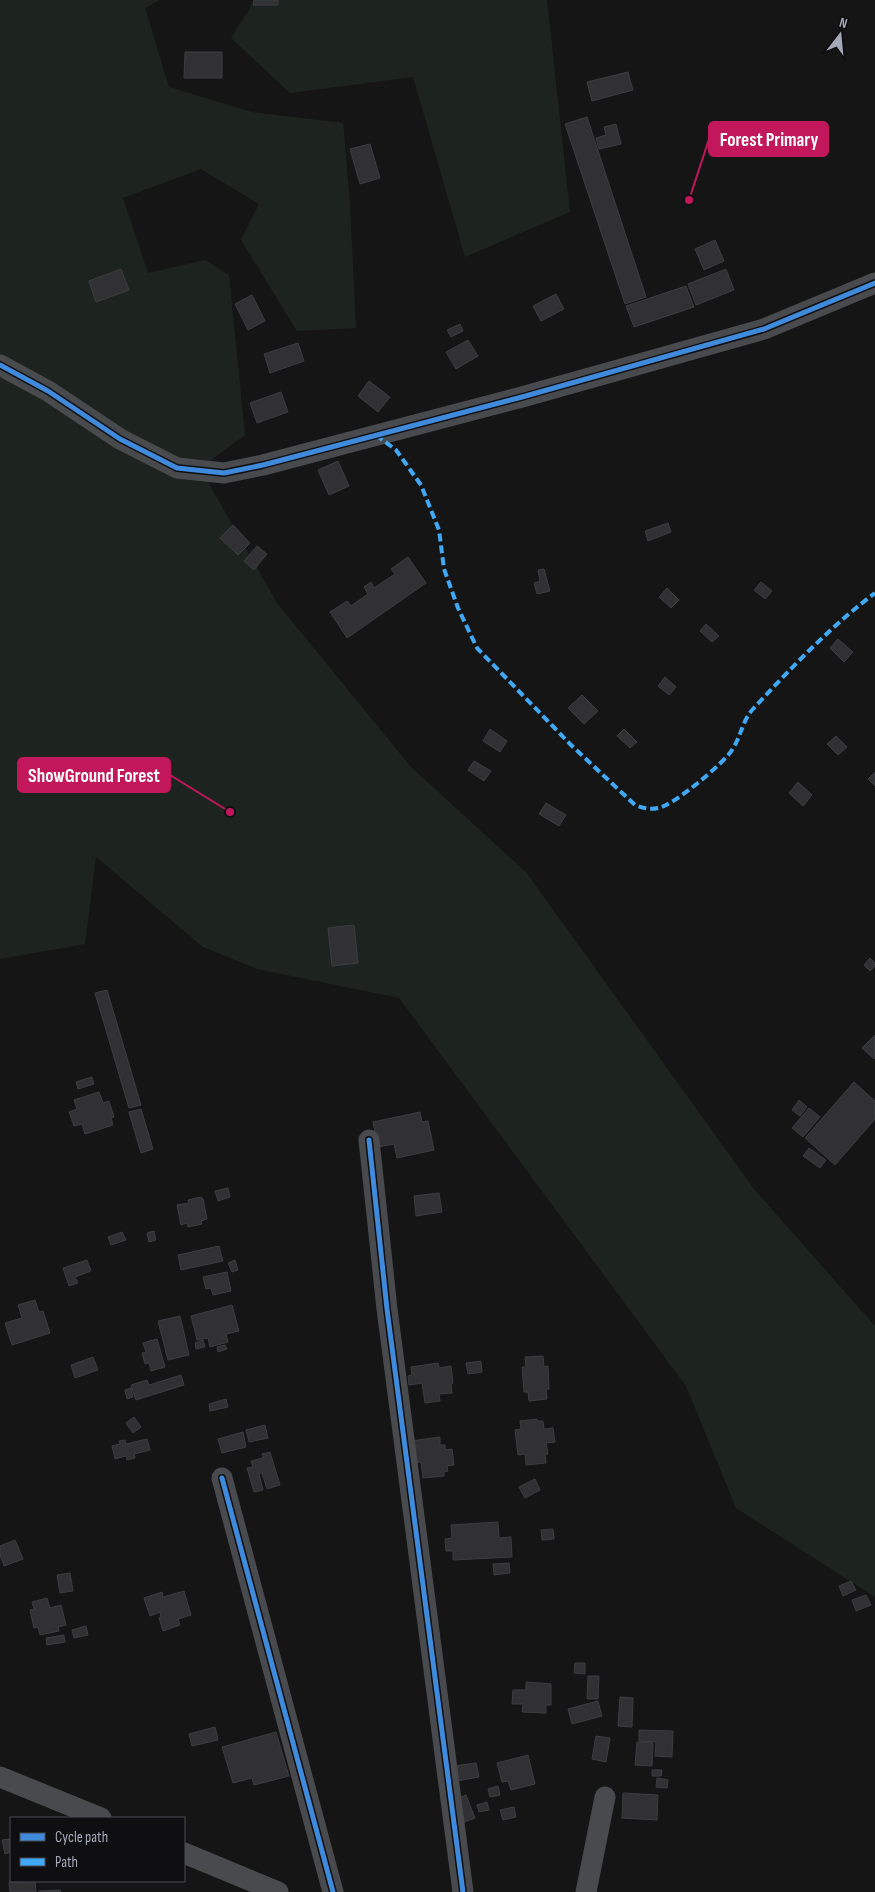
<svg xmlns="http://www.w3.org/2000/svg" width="875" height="1892" viewBox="0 0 875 1892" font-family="'Sofia Sans Condensed',sans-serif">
<rect width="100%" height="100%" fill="#151515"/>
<!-- green -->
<path fill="#1d241f" d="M0 0H160L145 8 169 87 252 112 343 123 350 204 356 328 297 331 241 240 259 204 201 169 123 198 148 273 205 260 229 275 245 435 200 468 277 603 411 767 526 872 754 1189 875 1326V1597L736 1508 686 1386 399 998 257 969 203 947 96 857 85 944 0 959Z
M255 0H547L570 212 465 257 413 77 290 93 231 38Z"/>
<!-- building -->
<path fill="#313133" stroke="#3d3e42" d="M254 0H278V5H253Z
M185 52H222V78H184Z
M628 72 633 90 592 101 587 82Z
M587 117 646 297 625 304 565 124Z
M616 124 621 144 599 149 596 138 606 135 604 127Z
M370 144 380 178 360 184 350 149Z
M715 240 724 261 704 270 695 249Z
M121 269 129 290 96 302 89 281Z
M726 269 734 290 696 305 688 284Z
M686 286 694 307 634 327 626 306Z
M556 294 564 309 541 321 533 306Z
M252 295 265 321 248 330 235 304Z
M460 324 463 331 451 337 447 330Z
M468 340 478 356 456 369 446 352Z
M298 343 304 361 270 373 264 354Z
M369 381 390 397 378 412 358 396Z
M281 392 288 412 257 423 250 403Z
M338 461 349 486 329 495 318 470Z
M668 523 671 532 648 541 645 531Z
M233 525 250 543 238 555 220 538Z
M257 546 267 554 254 570 244 561Z
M408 557 426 583 347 638 330 612 347 601 351 606 368 594 364 587 371 582 374 588 395 574 391 569Z
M544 569 550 591 537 594 534 583 540 581 538 570Z
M761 582 772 591 765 599 754 590Z
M667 588 679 600 671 608 659 597Z
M706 624 719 636 712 642 700 631Z
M838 639 853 652 844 662 830 648Z
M665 677 676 687 669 695 658 686Z
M582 695 598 711 584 724 568 708Z
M490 729 507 741 500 752 483 741Z
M624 729 637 742 630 748 617 736Z
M836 736 847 747 838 755 827 744Z
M474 761 491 771 484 781 468 770Z
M875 772V786L868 779Z
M798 782 812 795 803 806 789 793Z
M546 803 566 815 559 826 539 814Z
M354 925 358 963 332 966 328 928Z
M870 958 875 963V966L870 971 864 965Z
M107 990 141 1105 129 1108 95 993Z
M875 1035V1058L874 1059 862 1048Z
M92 1077 94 1084 78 1089 76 1082Z
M854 1082 875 1101V1119L835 1165 805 1138Z
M99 1092 103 1103 109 1101 114 1117 111 1118 113 1125 85 1134 82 1124 74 1126 69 1112 77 1109 74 1100Z
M799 1100 807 1107 800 1116 792 1110Z
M809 1108 820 1117 803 1137 792 1128Z
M141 1109 153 1149 141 1153 129 1112Z
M420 1112 422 1122 428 1121 434 1150 397 1158 394 1144 378 1147 373 1122Z
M809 1148 826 1160 820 1168 803 1156Z
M228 1188 230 1197 218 1201 215 1191Z
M439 1193 442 1212 416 1216 414 1196Z
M201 1197 203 1199 207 1219 201 1221 202 1224 188 1227 187 1223 181 1225 177 1205 189 1203 188 1200Z
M154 1231 156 1240 149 1242 147 1233Z
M122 1232 126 1240 111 1245 108 1237Z
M219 1246 223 1261 181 1270 178 1255Z
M87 1260 91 1271 75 1277 78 1283 69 1286 63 1268Z
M235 1260 238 1270 232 1272 228 1263Z
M227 1272 231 1291 213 1295 211 1288 206 1289 203 1277Z
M35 1300 39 1312 43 1311 50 1333 12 1345 5 1323 22 1318 18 1305Z
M232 1305 239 1331 226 1334 228 1342 210 1347 208 1338 197 1340 191 1316Z
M180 1316 189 1355 168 1360 158 1321Z
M157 1339 165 1367 151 1371 149 1363 145 1364 142 1353 146 1352 143 1343Z
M203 1340 205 1347 196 1349 195 1343Z
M225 1345 227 1349 218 1352 217 1347Z
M543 1356 544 1367 548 1366 549 1389H546L547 1399 529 1401 528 1392H524L522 1367H526L525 1357Z
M93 1357 98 1370 75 1378 71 1365Z
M481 1361 482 1372 468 1374 466 1363Z
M438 1363 439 1368 451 1366 453 1383 451 1384 452 1393 439 1394 440 1401 425 1403 422 1383 409 1385 408 1376 412 1375 411 1367Z
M181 1375 184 1385 136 1400 131 1385 147 1380 149 1385Z
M131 1388 133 1397 127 1399 125 1390Z
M226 1399 228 1407 210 1411 209 1404Z
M134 1417 141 1427 133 1433 126 1423Z
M537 1419V1421H543L544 1429 553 1428 555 1442 546 1443 548 1454H545L546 1463 526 1465 525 1454 518 1455 515 1430 521 1429 520 1421Z
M265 1425 268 1438 249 1442 246 1430Z
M243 1432 246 1447 222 1453 218 1439Z
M440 1437V1445H445V1450L452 1449 454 1465 447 1466 448 1471 444 1472V1476L423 1478 421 1462 414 1463 411 1441Z
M147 1439 150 1450 134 1454 135 1458 127 1460 126 1456 115 1459 112 1446 120 1444 119 1441 125 1440 126 1444Z
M270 1452 280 1485 267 1489 262 1473 259 1474 263 1490 254 1492 247 1468 253 1467 251 1461 263 1458 262 1454Z
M535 1479 540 1490 525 1498 519 1487Z
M498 1522 499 1538 511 1537 512 1557 453 1560V1551H446L445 1539 452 1538 451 1525Z
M553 1529 554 1539 542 1540 541 1530Z
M15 1540 23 1559 4 1566 0 1555V1546Z
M509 1563 510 1573 494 1575 493 1564Z
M70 1573 73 1591 60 1593 57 1575Z
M851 1581 856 1590 843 1596 839 1586Z
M184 1591 191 1615 178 1619 180 1625 163 1631 159 1618 161 1617 160 1612 150 1616 144 1598 162 1592 163 1597Z
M866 1595 871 1605 856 1611 852 1600Z
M47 1598 50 1608 61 1605 66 1625 58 1627 59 1631 40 1635 38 1627 34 1628 30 1610 34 1609 32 1602Z
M86 1626 88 1635 74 1638 72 1630Z
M64 1635 65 1642 47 1645 46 1638Z
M575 1663H585V1674L574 1673Z
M588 1676H599L598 1699H587Z
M526 1682 551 1684V1705H546V1713L522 1712 523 1704H512L513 1690H526Z
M620 1697 633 1698 632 1727 618 1726Z
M598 1701 602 1716 572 1724 568 1709Z
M215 1727 218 1740 192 1746 189 1734Z
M639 1730 673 1731 672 1757 655 1756 656 1742 639 1741Z
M276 1732 289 1776 254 1785 252 1778 233 1783 222 1747Z
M596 1736 610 1738 606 1762 592 1759Z
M637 1742 653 1743 652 1766 635 1765Z
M528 1755 535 1784 511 1790 508 1781 502 1782 497 1763Z
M476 1763 479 1777 457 1781 455 1766Z
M652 1770H662L661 1776H652Z
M657 1778 668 1780 667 1788 656 1787Z
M498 1786 500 1795 490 1797 488 1789Z
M623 1793 658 1795 657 1820 622 1818Z
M466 1795 475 1818 462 1823 453 1800Z
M487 1802 489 1810 479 1812 477 1805Z
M514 1807 516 1817 503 1820 500 1810Z
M10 1839 11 1852 5 1854 2 1840Z
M35 1881 36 1892H10L9 1882Z
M60 1890 61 1892H39V1891Z"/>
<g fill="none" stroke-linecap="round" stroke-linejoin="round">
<!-- minor -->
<path stroke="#494a4e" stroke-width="21" d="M0 365 48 391 120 439 177 468 224 473 263 465 522 397 764 329 875 283
M369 1140 387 1309 463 1892
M222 1478 333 1892
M0 1777 101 1818
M184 1853 278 1892
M586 1892 605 1797"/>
<!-- quiet -->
<path stroke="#3fa9f5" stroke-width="4" stroke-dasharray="8 4" stroke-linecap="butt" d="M376 435 396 450 421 485 439 530 444 569 458 608 477 648 571 745 635 805C643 808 650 810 658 808 673 806 724 763 732 750 741 737 742 721 753 709 791 668 830 627 875 593"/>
<defs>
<path id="cycleway" d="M0 365 48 391 120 439 177 468 224 473 263 465 522 397 764 329 875 283
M369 1140 387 1309 463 1892
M222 1478 333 1892"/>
</defs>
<!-- cycleway casing -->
<use href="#cycleway" stroke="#0f0f11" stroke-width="8"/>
<!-- cycleway -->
<use href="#cycleway" stroke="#408adc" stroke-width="5"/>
</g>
<!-- callouts -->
<path fill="none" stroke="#c2185b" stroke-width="2" d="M689 200L709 139M230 812L170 775"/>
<g fill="#c2185b" stroke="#0f0f11" stroke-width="2">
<circle cx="689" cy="200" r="5"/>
<circle cx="230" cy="812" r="5"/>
</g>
<g fill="#c2185b" stroke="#c2185b" stroke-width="2">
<rect x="709" y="122" width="119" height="34" rx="5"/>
<rect x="18" y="758" width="152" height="34" rx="5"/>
</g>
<g font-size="19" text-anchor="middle" font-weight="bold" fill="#fff">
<text x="769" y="146">Forest Primary</text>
<text x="94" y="782">ShowGround Forest</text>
</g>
<!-- legend -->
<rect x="10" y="1817" width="175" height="65" fill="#0f0f11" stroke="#4b4c54"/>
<rect x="20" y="1833" width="25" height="8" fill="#408adc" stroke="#4b4c54"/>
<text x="55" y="1842" font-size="15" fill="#a5a8b8">Cycle path</text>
<rect x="20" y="1858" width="25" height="8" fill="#3fa9f5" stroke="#4b4c54"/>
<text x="55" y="1867" font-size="15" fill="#a5a8b8">Path</text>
<!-- north arrow -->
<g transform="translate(840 35) rotate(16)" stroke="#0f0f11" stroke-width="4" paint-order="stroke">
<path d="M0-4L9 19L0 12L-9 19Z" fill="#a5a8b8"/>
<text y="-8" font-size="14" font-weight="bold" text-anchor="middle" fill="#a5a8b8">N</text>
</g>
</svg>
